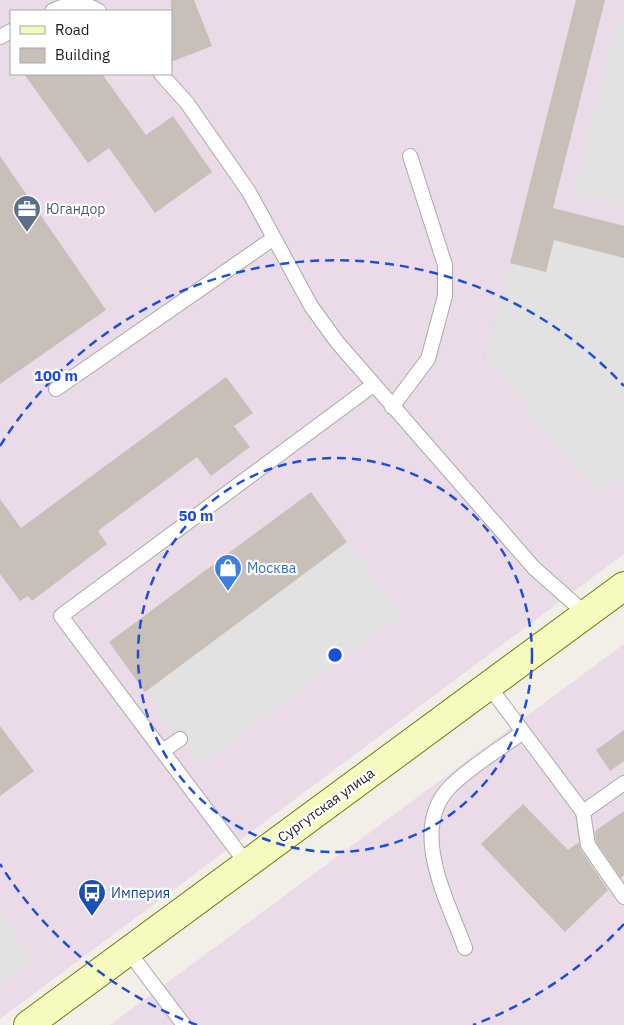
<svg xmlns="http://www.w3.org/2000/svg" width="624" height="1025" viewBox="0 0 624 1025" font-family="'IBM Plex Sans',sans-serif">
<rect width="100%" height="100%" fill="#f2efe9"/>
<!-- industrial -->
<path fill="#ebdbe8" fill-rule="evenodd" d="M0 0H624V554L0 1019ZM11 11H171V74H11Z
M624 644V1025H110Z"/>
<!-- parking -->
<path fill="#e2e2e2" d="M618 21 624 23V206L573 193Z
M554 241 624 258V477L596 495 486 357 510 263 546 272Z
M347 542 402 615 200 765 145 692Z
M0 913 34 960 0 985Z"/>
<!-- building -->
<path fill="#c7bfb8" d="M171 0H194L212 46 171 62Z
M576 0H605L553 208 624 226V258L554 240 546 272 510 263Z
M24 74H102L146 135 173 116 212 172 155 213 109 148 88 163Z
M0 156 106 310 0 384Z
M226 377 253 413 234 426 250 447 211 476 197 457 98 531 107 544 32 601 28 596 20 601 0 574V499L21 528Z
M311 492 347 542 145 692 109 642Z
M0 726 34 771 0 796Z
M624 730V761L610 771 596 750Z
M523 804 568 850 579 842 581 850 608 890 565 932 481 844Z
M624 811V875L621 878 596 842 595 831Z"/>
<g fill="none" stroke-linecap="round" stroke-linejoin="round">
<defs>
<path id="service" d="M52 11C68 3 83 1 99 11
M0 37 11 31
M161 74 187 103 249 192 311 306 337 342 534 568 586 614
M56 389 274 238
M392 407 428 359 445 296V265L410 156
M488 685 583 812 624 783
M163 751 180 739
M583 812 588 845 624 897
M247 864 61 616 373 385
M465 948C448 901 408 830 450 787 467 769 501 748 523 732
M128 951 184 1025"/>
<path id="secondary" d="M28 1025 624 586"/>
</defs>
<!-- service casing -->
<use href="#service" stroke="#a9a9a9" stroke-width="16"/>
<!-- secondary casing -->
<use href="#secondary" stroke="#707d05" stroke-width="30"/>
<!-- service -->
<use href="#service" stroke="#fff" stroke-width="14"/>
<!-- secondary -->
<use href="#secondary" stroke="#f7fabf" stroke-width="28"/>
</g>
<!-- distance rings -->
<g fill="none" stroke="#1d4ed8" stroke-width="2.5" stroke-dasharray="9 6">
<circle cx="335" cy="655" r="197"/>
<path d="M624 924A395 395 0 0 1 473 1025M197 1025A395 395 0 0 1 0 864M0 446A395 395 0 0 1 624 386"/>
</g>
<!-- icons -->
<defs>
<symbol id="office-pin" viewBox="-11 -11 22 30"><path d="M0 17L-7.5 6A9.5 9.5 0 1 1 7.5 6Z" fill="#5c6f8a" stroke="#fff"/><path d="M-6-3h4V-5.5h4V-3h4V5H-6ZM-1-4.5V-3h2v-1.5ZM-6 0V1H6V0Z" fill="#fff"/></symbol>
<symbol id="shop-pin" viewBox="-11 -11 22 30"><path d="M0 17L-7.5 6A9.5 9.5 0 1 1 7.5 6Z" fill="#3f7fe0" stroke="#fff"/><path d="M-5-2.5h2.3a2.7 3.5 0 0 1 5.4 0H5L5.5 6h-11ZM-1.5-2.5h3a1.5 2.3 0 0 0-3 0Z" fill="#fff"/></symbol>
<symbol id="bus-pin" viewBox="-11 -11 22 30"><path d="M0 17L-7.5 6A9.5 9.5 0 1 1 7.5 6Z" fill="#1a4fb4" stroke="#fff"/><path d="M-5-6H5V4H4V6H2V4H-2V6H-4V4H-5ZM-3.5-4V0h7V-4ZM-3.5 1.2v1.5H-2V1.2ZM2 1.2v1.5H3.5V1.2Z" fill="#fff"/></symbol>
</defs>
<g fill-rule="evenodd">
<use href="#office-pin" x="11" y="193" width="32" height="43"/>
<use href="#shop-pin" x="212" y="552" width="32" height="43"/>
<use href="#bus-pin" x="76" y="877" width="32" height="43"/>
</g>
<g text-anchor="middle" stroke-width="4.5" stroke-linejoin="round" paint-order="stroke">
<!-- service labels -->
<g font-size="14" fill="#4e5e75" stroke="#fff" text-anchor="start">
<text x="46" y="214">Югандор</text>
</g>
<!-- shop labels -->
<g font-size="14" fill="#366cbe" stroke="#fff" text-anchor="start">
<text x="247" y="573">Москва</text>
</g>
<!-- street labels -->
<g font-size="14" fill="#222" stroke="#fff">
<text transform="translate(326 805) rotate(-36)" y="5">Сургутская улица</text>
</g>
<!-- transit labels -->
<g font-size="14" fill="#164399" stroke="#fff" text-anchor="start">
<text x="111" y="898">Империя</text>
</g>
</g>
<circle cx="335" cy="655" r="8" fill="#1d4ed8" stroke="#fff" stroke-width="2.5"/>
<g font-size="15" text-anchor="middle" font-weight="bold" fill="#1d4ed8" stroke="#fff" stroke-width="4.5" stroke-linejoin="round" paint-order="stroke">
<text x="56" y="381">100 m</text>
<text x="196" y="521">50 m</text>
</g>
<!-- legend -->
<rect x="10" y="10" width="162" height="65" fill="#ffffff" stroke="#a7a7a7"/>
<rect x="20" y="26" width="25" height="8" fill="#f7fabf" stroke="#a7a7a7"/>
<text x="55" y="35" font-size="15" fill="#222222">Road</text>
<rect x="20" y="48" width="25" height="15" fill="#c7bfb8" stroke="#a7a7a7"/>
<text x="55" y="60" font-size="15" fill="#222222">Building</text>
</svg>
